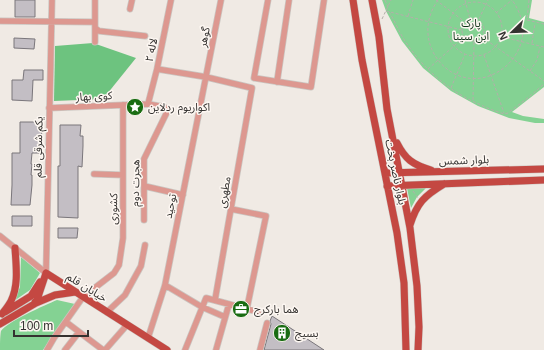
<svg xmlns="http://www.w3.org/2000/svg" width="544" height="350" viewBox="0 0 544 350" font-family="Helvetica,'Noto Sans Arabic',sans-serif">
<rect width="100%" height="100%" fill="#f0eae4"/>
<!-- green -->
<path fill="#84d293" d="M382 0H532L529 18 544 22V87L512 112 523 116 544 119V123H535L509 118 478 106 451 91 423 68 402 41 386 11Z
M407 188H426L417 197 411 208Z
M21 257 40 273 30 290 14 301 20 287Z
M57 300 75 304 43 350H0C0 345 0 336 1 331 7 322 45 305 57 300Z"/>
<!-- forest -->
<path fill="#6dc37f" d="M93 43 136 58 103 99 54 101 55 46Z"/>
<!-- building -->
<path fill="#c3bec4" stroke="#7a767b" d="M15 0H35V17H15Z
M14 38 35 39 34 49 14 48Z
M24 70H43V80H33L32 101 12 100V80H23Z
M20 122H42L41 153H32L31 164H32L31 175H32V185L30 205H11L12 185V153H20Z
M60 125H81L80 136H83V146L82 167 78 166V218L58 217V166H60Z
M12 216H32V226H12Z
M58 228H78L77 238H58Z
M272 316 324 350H264L271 324 270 321Z"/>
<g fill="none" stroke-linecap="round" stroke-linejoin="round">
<defs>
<path id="minor" d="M95 0V28L99 31 145 36
M268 0 254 78 311 87 324 0
M130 9 132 0
M0 21 94 22
M95 42V28
M157 69 206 77 252 88 215 300
M277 82 289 0
M148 104 157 69 171 0
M49 108 148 104 164 107 168 110 144 159V220
M94 174 123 175
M144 186 183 195
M231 209 266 216 247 308
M0 236 46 273
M46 273 52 0
M165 285 202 307 225 317
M107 312 125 295 141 266 145 245
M66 322 103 350
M148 338 165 285 221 0
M47 350 54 338 83 297 114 273 119 265 123 238V105
M65 350 79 332
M105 350 127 325
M185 350 206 298 258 312
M216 350 229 304
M260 350 267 323"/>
<path id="major" d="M353 0 362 60 397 233 404 283 406 350
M372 0 379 37 387 109 410 228 417 286 419 327 418 350
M397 143C405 159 413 165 431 170
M385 173 544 169
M387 186 544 180
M410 225C417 203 424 196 444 184
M46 273 167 350
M35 302 36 303 55 295 75 292
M5 312 31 296 40 282
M2 314C5 310 9 305 11 301 19 285 16 265 15 248
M0 324 36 303 46 273"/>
</defs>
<!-- minor casing -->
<use href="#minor" stroke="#cac5c0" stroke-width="7"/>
<!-- major casing -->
<use href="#major" stroke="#cac5c0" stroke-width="8"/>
<!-- path -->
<path stroke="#b4afaa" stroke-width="1" stroke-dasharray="3 2" stroke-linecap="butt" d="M385 0 388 7
M436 0 465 22
M438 0C406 45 456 100 501 70 510 64 516 56 520 46 526 30 522 14 512 0
M465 0 470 19
M529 0 527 20 544 24
M448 29a27 27 0 1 1 54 0a27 27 0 1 1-54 0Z
M386 11 462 30
M389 12C395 21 399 32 405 41 423 69 451 93 481 105 488 109 496 111 504 114L508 113 529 97 544 84
M496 13 512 0
M408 16 413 0
M462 30a11 11 0 1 1 22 0a11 11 0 1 1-22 0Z
M382 19 391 0
M479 19 488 0
M482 37 544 81
M502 37 544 47
M532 43 535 23
M484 55 504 113
M428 69 464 37
M530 71 537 60 540 47
M451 88 465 54
M473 100 474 42
M413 191 418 198"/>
<!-- minor -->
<use href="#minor" stroke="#dd9890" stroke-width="5.5"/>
<!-- major -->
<use href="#major" stroke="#c44842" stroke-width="7"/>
</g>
<!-- icons -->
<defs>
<symbol id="sight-disc" viewBox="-11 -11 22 22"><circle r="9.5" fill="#196c12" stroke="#fdf7f2"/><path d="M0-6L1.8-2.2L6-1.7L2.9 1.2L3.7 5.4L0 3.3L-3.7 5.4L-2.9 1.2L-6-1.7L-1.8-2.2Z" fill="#fff"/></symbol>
<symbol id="office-disc" viewBox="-11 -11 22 22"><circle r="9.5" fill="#196c12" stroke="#fdf7f2"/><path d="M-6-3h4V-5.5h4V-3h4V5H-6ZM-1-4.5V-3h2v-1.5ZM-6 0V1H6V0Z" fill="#fff"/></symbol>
<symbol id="building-disc" viewBox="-11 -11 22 22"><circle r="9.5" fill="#196c12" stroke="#fdf7f2"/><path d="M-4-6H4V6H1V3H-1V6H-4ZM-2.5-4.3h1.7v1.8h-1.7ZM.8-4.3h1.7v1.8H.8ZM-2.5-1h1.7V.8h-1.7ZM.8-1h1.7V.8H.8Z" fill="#fff"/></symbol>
</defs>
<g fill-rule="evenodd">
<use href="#sight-disc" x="125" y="97" width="20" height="20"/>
<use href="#office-disc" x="231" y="299" width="20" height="20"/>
<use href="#building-disc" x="272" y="323" width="20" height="20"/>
</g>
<g text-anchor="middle" stroke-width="3" stroke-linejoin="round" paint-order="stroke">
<!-- park labels -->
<g font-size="11" fill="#0e3217" stroke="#fdf7f2">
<text x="471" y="27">پارک<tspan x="471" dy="13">ابن سینا</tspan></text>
</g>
<!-- street labels -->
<g font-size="11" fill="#343230" stroke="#fdf7f2">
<text transform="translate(204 37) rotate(-79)" y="4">گوهر</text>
<text transform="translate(151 50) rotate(-78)" y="4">لاله ۲</text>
<text transform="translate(94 96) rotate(-3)" y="4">کوی بهار</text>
<text transform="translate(38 147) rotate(-89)" y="4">یکم شرقی قلم</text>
<text transform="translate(464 160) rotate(-2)" y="4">بلوار شمس</text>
<text transform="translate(396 172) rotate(78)" y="4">بلوار ناصر بخت</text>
<text transform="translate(135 183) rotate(-89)" y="4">هجرت دوم</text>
<text transform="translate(224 192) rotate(-80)" y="4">مطهری</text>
<text transform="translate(170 206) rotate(-79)" y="4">توحید</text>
<text transform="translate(113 209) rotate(-89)" y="4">کشوری</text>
<text transform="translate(87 287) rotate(32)" y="4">خیابان قلم</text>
</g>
<!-- poi labels -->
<g font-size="11" fill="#343230" stroke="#fdf7f2" text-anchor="start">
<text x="148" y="111">اکواریوم ردلاین</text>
<text x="254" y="313">هما بارکرج</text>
<text x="295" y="337">بسیج</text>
</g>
</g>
<!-- north arrow -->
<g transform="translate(512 32) rotate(247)" stroke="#fdf7f2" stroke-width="3" paint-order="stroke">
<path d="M0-3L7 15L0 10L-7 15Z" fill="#343230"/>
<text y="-6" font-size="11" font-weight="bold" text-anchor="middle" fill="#343230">N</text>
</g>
<!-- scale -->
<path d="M14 330v6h74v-6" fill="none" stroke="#343230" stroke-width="2"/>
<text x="20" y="330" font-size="12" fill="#343230" stroke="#fdf7f2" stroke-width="3" paint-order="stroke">100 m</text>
</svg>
